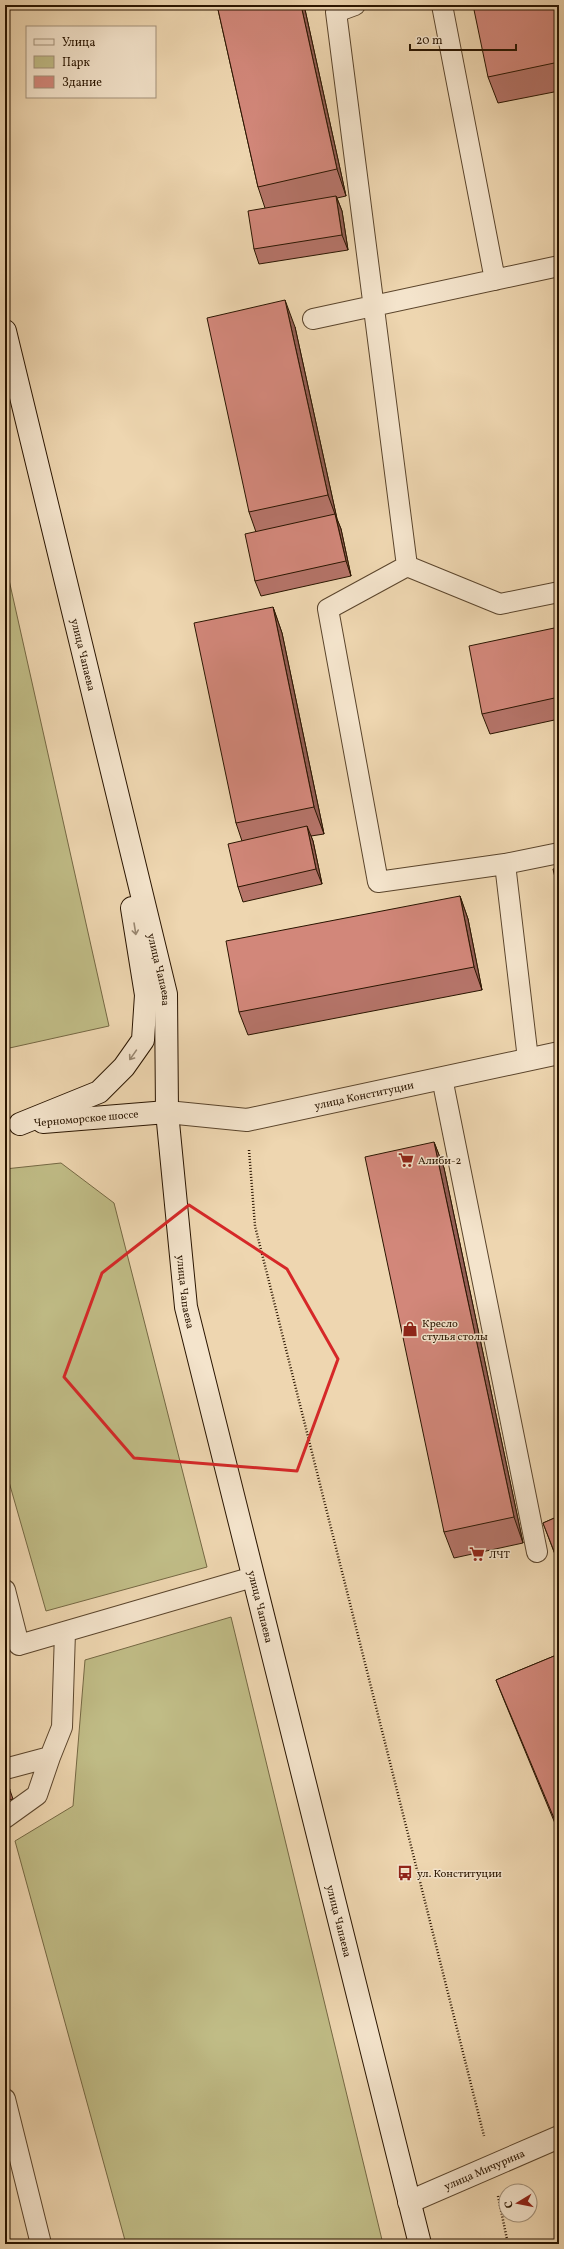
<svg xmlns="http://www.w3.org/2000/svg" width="564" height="2249" viewBox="0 0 564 2249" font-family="Vollkorn,serif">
<rect width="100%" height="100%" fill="#eed6b0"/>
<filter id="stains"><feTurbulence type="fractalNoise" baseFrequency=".005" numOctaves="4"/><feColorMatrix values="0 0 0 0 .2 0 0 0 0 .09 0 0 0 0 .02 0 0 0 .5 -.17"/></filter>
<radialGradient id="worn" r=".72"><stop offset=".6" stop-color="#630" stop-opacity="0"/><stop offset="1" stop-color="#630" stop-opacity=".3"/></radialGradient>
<!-- green -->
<path fill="#c0bc86" stroke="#756843" d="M5 562 109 1026 5 1049Z
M61 1163 114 1203 207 1567 46 1611 5 1468V1169Z
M231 1617 383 2244H126L15 1841 73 1806 85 1660Z"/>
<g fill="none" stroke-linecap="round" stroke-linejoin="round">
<defs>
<path id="service" d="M355 5 336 12 407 566 328 609 378 882 505 864 528 1059
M442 5 495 280
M313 319 559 266
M407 566 500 604 559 592
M505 864 559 853
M442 1078 537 1552
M5 1590 19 1645 253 1577
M5 1769 50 1757 62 1727 65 1632
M5 1818 37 1795 50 1757
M5 2099 41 2244"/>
<g id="minor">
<path id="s1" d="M409 2202 559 2137"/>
</g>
<g id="tertiary">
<path id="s2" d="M167 1112 247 1120 559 1053"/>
</g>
<g id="secondary">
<path id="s3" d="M5 331 166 994 167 1112 186 1307 420 2244"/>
<path d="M43 1122 167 1112"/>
<path d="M20 1124 99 1092 124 1067 143 1040 146 995 132 908"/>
</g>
</defs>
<!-- service casing -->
<use href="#service" stroke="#5b452c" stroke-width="22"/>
<!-- minor casing -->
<use href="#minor" stroke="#5b452c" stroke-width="24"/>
<!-- tertiary casing -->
<use href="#tertiary" stroke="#5b452c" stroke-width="24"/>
<!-- secondary casing -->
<use href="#secondary" stroke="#2a1500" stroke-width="24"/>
<!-- path -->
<path stroke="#2a1500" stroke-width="2.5" stroke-dasharray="1 2" stroke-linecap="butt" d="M249 1150 255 1226 484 2136
M498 2196 508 2244"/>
<!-- service -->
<use href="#service" stroke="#f4e4cc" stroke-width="20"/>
<!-- minor -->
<use href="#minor" stroke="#f4e4cc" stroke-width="22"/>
<!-- tertiary -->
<use href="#tertiary" stroke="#f4e4cc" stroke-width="22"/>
<!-- secondary -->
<use href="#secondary" stroke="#f4e4cc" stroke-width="22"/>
</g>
<!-- wall -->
<path fill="#b57469" stroke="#2a1500" d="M217 5H304L346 196 337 198 342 211 348 250 259 264 254 249 265 208 258 187Z
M559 5V91L498 103 488 77Z
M295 327 337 519 341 529 351 576 261 596 255 581 256 532 249 512Z
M273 607 282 633 324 834 311 836 313 841 322 884 243 902 238 887 242 841 236 823Z
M559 627V719L490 734 482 714Z
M460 896 468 919 482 990 248 1035 239 1012Z
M434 1142 444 1168 523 1543 454 1558 444 1532Z
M559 1516V1565L543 1523Z
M559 1654V1833L504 1700 496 1680Z
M5 1776 13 1799 5 1801Z"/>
<!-- shaded-wall -->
<path fill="#935e55" stroke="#2a1500" d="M301 5H304L346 196 337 169Z
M336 196 342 211 348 250 342 235Z
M285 300 295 327 337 519 341 529 351 576 346 561 336 517 328 495Z
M273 607 282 633 324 834 314 807Z
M307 826 313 841 322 884 316 869Z
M460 896 468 919 482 990 474 967Z
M434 1142 444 1168 523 1543 514 1517Z"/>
<!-- building -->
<path fill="#d2877a" stroke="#2a1500" d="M217 5H301L337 169 258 187Z
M473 5H559V62L488 77Z
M336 196 342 235 254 249 248 211Z
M285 300 328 495 249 512 207 318Z
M335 514 346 561 255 581 245 534Z
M273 607 314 807 236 823 194 623Z
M559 627V697L482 714 469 646Z
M307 826 316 869 238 887 228 844Z
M559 868V895L553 869Z
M460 896 474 967 239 1012 226 941Z
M434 1142 514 1517 444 1532 365 1157Z
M559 1516V1564L543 1523Z
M559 1654V1830L496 1680Z
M5 1776 10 1790 5 1792Z"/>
<!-- one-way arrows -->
<defs><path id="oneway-shaft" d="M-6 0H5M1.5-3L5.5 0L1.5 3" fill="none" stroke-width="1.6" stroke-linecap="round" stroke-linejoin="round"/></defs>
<g stroke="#998770">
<use href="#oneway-shaft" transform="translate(135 929) rotate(81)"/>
<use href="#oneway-shaft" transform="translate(133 1055) rotate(125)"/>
</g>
<!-- marked area -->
<path fill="none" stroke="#d62828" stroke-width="3" stroke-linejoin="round" d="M189 1205 287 1269 338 1359 297 1471 134 1458 64 1377 102 1273Z"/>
<!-- icons -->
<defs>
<symbol id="supermarket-bare" viewBox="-9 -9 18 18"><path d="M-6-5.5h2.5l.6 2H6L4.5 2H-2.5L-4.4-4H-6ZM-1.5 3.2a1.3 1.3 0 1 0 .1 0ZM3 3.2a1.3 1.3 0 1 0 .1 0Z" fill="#8f2418" stroke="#f4e4cc" stroke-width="2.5" paint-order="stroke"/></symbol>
<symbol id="shop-bare" viewBox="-9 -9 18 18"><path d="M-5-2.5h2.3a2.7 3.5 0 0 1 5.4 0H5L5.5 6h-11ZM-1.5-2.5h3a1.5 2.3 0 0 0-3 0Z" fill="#8f2418" stroke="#f4e4cc" stroke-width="2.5" paint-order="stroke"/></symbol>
<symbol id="bus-bare" viewBox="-9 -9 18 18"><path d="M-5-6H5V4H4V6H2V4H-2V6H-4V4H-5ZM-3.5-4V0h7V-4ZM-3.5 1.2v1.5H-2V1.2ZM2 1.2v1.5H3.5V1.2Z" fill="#8f2418" stroke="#f4e4cc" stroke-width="2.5" paint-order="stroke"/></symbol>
</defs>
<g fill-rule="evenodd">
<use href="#supermarket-bare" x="395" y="1149" width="22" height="22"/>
<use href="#shop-bare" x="399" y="1318" width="22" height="22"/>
<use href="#supermarket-bare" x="466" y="1543" width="22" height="22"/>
<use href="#bus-bare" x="394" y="1862" width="22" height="22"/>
</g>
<g text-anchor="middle" stroke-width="3" stroke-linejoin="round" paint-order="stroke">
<!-- street labels -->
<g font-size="11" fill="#2a1500" stroke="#f4e4cc">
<text dy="4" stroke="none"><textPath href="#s3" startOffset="333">улица Чапаева</textPath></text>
<text dy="4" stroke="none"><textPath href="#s3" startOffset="657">улица Чапаева</textPath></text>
<text dy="4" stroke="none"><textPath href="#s2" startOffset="200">улица Конституции</textPath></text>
<text transform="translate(86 1118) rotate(-5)" y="4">Черноморское шоссе</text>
<text dy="4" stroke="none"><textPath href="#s3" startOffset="981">улица Чапаева</textPath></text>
<text dy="4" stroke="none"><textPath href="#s3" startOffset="1305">улица Чапаева</textPath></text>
<text dy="4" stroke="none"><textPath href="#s3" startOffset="1629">улица Чапаева</textPath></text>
<text dy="4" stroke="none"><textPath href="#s1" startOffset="82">улица Мичурина</textPath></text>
</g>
<!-- poi labels -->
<g font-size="11" fill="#2a1500" stroke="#f4e4cc" text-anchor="start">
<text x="418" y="1164">Алиби-2</text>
<text x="422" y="1327">Кресло<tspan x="422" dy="13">стулья столы</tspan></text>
<text x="489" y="1558">ЛЧТ</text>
<text x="417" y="1877">ул. Конституции</text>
</g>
</g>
<!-- margin -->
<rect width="564" height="2249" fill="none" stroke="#eed6b0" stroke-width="20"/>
<rect x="6" y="6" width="552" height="2237" fill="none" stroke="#2a1500" stroke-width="2"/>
<rect x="10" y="10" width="544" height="2229" fill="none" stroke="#2a1500"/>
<!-- legend -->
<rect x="26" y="26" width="130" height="72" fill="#f4e4cc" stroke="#a3917a"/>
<rect x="34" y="39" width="20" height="6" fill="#f4e4cc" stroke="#a3917a"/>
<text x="62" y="46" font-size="12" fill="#2a1500">Улица</text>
<rect x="34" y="56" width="20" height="12" fill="#c0bc86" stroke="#a3917a"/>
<text x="62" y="66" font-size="12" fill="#2a1500">Парк</text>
<rect x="34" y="76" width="20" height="12" fill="#d2877a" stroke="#a3917a"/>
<text x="62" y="86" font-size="12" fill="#2a1500">Здание</text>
<!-- north arrow -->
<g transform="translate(518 2203) rotate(260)"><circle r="19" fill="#f4e4cc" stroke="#a3917a"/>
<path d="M0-3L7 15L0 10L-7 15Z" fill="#8f2418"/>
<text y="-6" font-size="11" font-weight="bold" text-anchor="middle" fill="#2a1500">С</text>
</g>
<!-- scale -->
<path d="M410 44v6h106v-6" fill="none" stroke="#2a1500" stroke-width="2"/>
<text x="416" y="44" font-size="12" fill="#2a1500" stroke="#f4e4cc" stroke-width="3" paint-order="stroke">20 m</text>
<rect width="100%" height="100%" filter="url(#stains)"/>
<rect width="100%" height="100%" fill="url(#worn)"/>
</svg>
